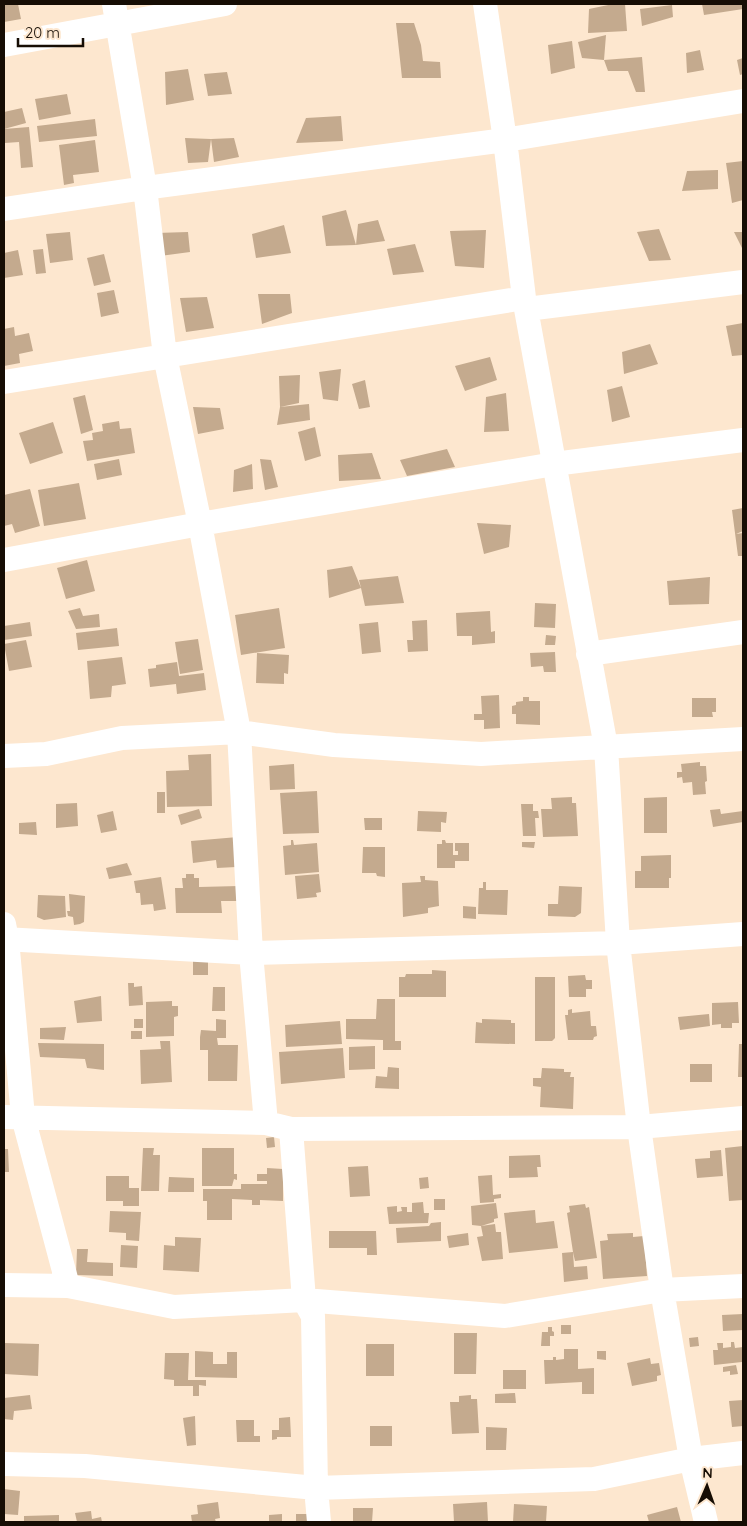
<svg xmlns="http://www.w3.org/2000/svg" width="747" height="1526" viewBox="0 0 747 1526" font-family="Quicksand,sans-serif">
<rect width="100%" height="100%" fill="#fde7cf"/>
<!-- building -->
<path fill="#c4aa8e" d="M4 4H18L21 19 4 22Z
M613 4H625L627 31 588 33 589 9Z
M702 4H743V9L704 15Z
M672 5 673 17 642 26 640 9Z
M396 23H414L421 45 423 61 440 62 441 78H402Z
M606 35 604 60 582 58 578 42Z
M572 41 575 68 551 74 548 45Z
M700 50 704 70 687 73 686 53Z
M642 57 645 92H636L628 71H608L604 60Z
M743 58V74L740 75 737 60Z
M188 69 194 100 166 105 165 72Z
M227 72 232 94 208 96 204 74Z
M67 94 71 114 39 120 35 99Z
M22 108 26 123 4 129V112Z
M341 116 343 141 296 143 306 118Z
M95 119 97 136 39 142 37 126Z
M29 127 33 167 21 168 19 142 5 143 4 129Z
M185 138 211 139 208 162 188 163Z
M234 138 239 157 214 162 211 139Z
M95 140 99 172 73 175 74 183 64 185 59 145Z
M743 161V200L732 203 726 163Z
M718 170V189L682 191 687 171Z
M346 210 356 245 326 246 322 216Z
M378 220 385 241 356 245 358 224Z
M284 225 291 253 256 258 252 234Z
M659 229 671 260 649 261 637 232Z
M486 230 484 268 455 266 450 231Z
M70 232 73 260 50 263 46 234Z
M188 232 190 252 160 256 156 233Z
M734 232H743V250Z
M415 244 424 272 393 275 387 249Z
M43 249 46 273 36 274 33 250Z
M18 250 23 275 4 278V253Z
M104 254 111 282 94 286 87 258Z
M114 290 119 313 101 317 97 293Z
M258 294H290L292 313 262 324Z
M207 297 214 328 186 332 180 298Z
M743 323V355L732 356 726 326Z
M14 327 15 336 29 333 33 351 19 354 20 363 4 366V329Z
M650 344 658 364 624 374 622 352Z
M490 357 497 380 465 391 455 366Z
M341 369 338 401 323 399 319 372Z
M300 375 299 403 280 407 279 376Z
M365 380 370 407 359 409 352 384Z
M622 386 630 417 612 422 607 390Z
M506 393 509 431 484 432 486 397Z
M85 395 93 430 81 434 73 398Z
M309 404 310 420 277 425 280 407Z
M193 407 220 408 224 429 198 434Z
M119 421 120 429 131 428 135 453 87 461 83 441 93 440 92 433 103 431 102 424Z
M53 422 63 453 30 464 19 433Z
M315 427 321 456 305 461 298 432Z
M447 449 455 467 407 476 400 460Z
M372 453 381 479 339 481 338 455Z
M119 459 122 475 97 480 94 464Z
M260 459 271 460 278 487 265 490Z
M252 464 253 489 233 492 234 470Z
M79 483 86 519 44 526 38 490Z
M30 489 40 526 15 533 12 524 4 526V495Z
M743 508V531L736 534 743 533V556H738L732 510Z
M477 523 511 525 509 547 484 554Z
M87 560 95 591 66 599 57 568Z
M352 566 361 588 359 580 398 576 404 603 365 606 361 588 329 598 327 570Z
M710 577 709 604 669 605 667 581Z
M535 603 556 604 555 628 534 627Z
M80 608 83 616 99 614 100 627 76 629 68 611Z
M279 608 285 648 241 655 235 615Z
M490 611 491 632 495 631V643L472 645V636H457L456 613Z
M427 620 428 651 408 652 407 640H413L412 621Z
M30 622 32 636 4 640V626Z
M378 622 381 652 362 654 359 624Z
M117 628 119 646 78 650 76 633Z
M546 635 556 636 555 645H545Z
M198 639 203 670 180 674 175 642Z
M26 640 32 667 9 671 4 644Z
M555 652 556 672H544L543 666 531 667 530 653Z
M257 653 289 655 288 674 284 673V684L256 683Z
M122 657 126 684 112 686 111 697 90 699 87 661Z
M177 662 179 676 204 673 206 690 177 694 176 684 150 687 148 669 156 668V665Z
M499 695 500 728 484 729V720H474V714H482L481 696Z
M523 697H529V701H540V725L516 724V714H512V706L516 705V702L523 701Z
M692 698H716V712H712L713 717H692Z
M211 754 212 806 167 807 166 771 189 770 188 755Z
M700 762V766H706L707 781 705 782 706 794 693 795 692 782 683 783 682 777 677 778V772H682L681 764Z
M294 764 295 789 270 790 269 766Z
M317 791 319 833 283 834 280 793Z
M157 792H165V813H157Z
M572 797V803H576L578 836 543 837 541 809H552L551 798Z
M667 797V833H644V798Z
M77 803 78 826 56 828V804Z
M521 804H533V811H538L539 818H535L536 836H523Z
M199 809 202 818 181 825 178 815Z
M720 809 721 814 743 811V822L713 827 710 810Z
M113 811 117 830 101 833 97 815Z
M418 811 447 812 446 823 441 822V832L417 831Z
M364 818H382V830H365Z
M36 822 37 835 19 834V823Z
M238 837 236 867 217 868 216 860 193 863 191 841Z
M291 840H293L294 845 317 843 319 872 285 875 283 846 291 845Z
M442 840H445L446 843H453V855H458V851H455V843H469V861H455V868H437V844H442Z
M522 842H535L534 848 522 847Z
M363 847H385V877L377 876 376 873H362Z
M671 855V878H669V888H635V871H641V856Z
M127 863 132 875 109 879 106 868Z
M186 874H194V878H199V887L239 886V901H221L222 913H176L175 888H183L182 878H186Z
M319 874 321 892 316 893 317 897 297 899 295 876Z
M420 876H425V880L438 881 439 906 428 908V913L403 917 402 883 421 882Z
M161 877 166 909 154 911 153 904 141 905 140 893H136L134 881Z
M483 882H486V890H508L507 915 478 914 479 888H483Z
M559 886 582 887 581 913 575 917 548 916V904H558Z
M69 894 85 896 84 922 80 924 74 925 73 917 68 916 67 911H70Z
M38 895 65 896 66 917 44 920 37 917Z
M463 906 476 907V919L463 918Z
M193 961H208V975H193Z
M432 970 446 971V997H399V977H405L406 974H432Z
M585 975 586 980H592V989H586V997H569L568 976Z
M535 977H555V1038L552 1041H535Z
M128 983H134V987L142 986 143 1005 129 1006Z
M213 987H225V1011H212Z
M101 996 102 1021 77 1023 74 1001Z
M377 999H395V1041H401V1050H383V1040L346 1039V1019H376Z
M172 1001V1006H178V1016L174 1017V1036L146 1037V1002Z
M738 1002 739 1023H732V1028H721V1024L712 1025V1003Z
M572 1009V1013L590 1011 591 1026H596L597 1036 594 1037 593 1040H568L565 1015H568V1010Z
M709 1014 710 1026 680 1030 678 1017Z
M134 1019H143V1028H134Z
M216 1019 226 1020V1038H217L218 1045H238L237 1081H208V1050H200V1037L201 1030 216 1031Z
M482 1019 511 1020V1023H515V1044L475 1043 476 1022 482 1023Z
M340 1021 342 1044 286 1047 285 1025Z
M66 1027 64 1040 40 1039V1028Z
M131 1031H142V1039H131Z
M160 1041H170L172 1082 141 1084 140 1050 161 1049Z
M38 1043 104 1044V1070L87 1068 85 1059 40 1057Z
M739 1044H743V1077H738Z
M375 1046V1069L349 1070V1047Z
M343 1048 345 1078 281 1084 279 1052Z
M690 1064H712V1082H690Z
M388 1067 399 1068V1089L375 1088 376 1076 387 1077Z
M542 1068 564 1069V1072H571L570 1077H574L573 1109 540 1107 541 1087 533 1086V1078H541Z
M274 1137 275 1147 267 1148 266 1138Z
M743 1146V1200L729 1201 725 1148Z
M143 1148H154L153 1155H160L159 1191H141Z
M202 1148H234V1174H237V1180L234 1179 232 1186H202Z
M4 1149H8L9 1172H4Z
M721 1150 723 1176 697 1178 695 1159 710 1158V1151Z
M540 1155 541 1167H537L538 1177 509 1178V1156Z
M368 1166 370 1196 350 1197 348 1167Z
M267 1168 283 1169V1201L260 1200V1205H252V1200L232 1199V1220H207V1201H203V1189H241V1184H267V1181H257V1174H267Z
M492 1175 493 1195 501 1194V1198L494 1199V1202L480 1203 478 1176Z
M106 1176H129V1188H139V1206H123V1201H106Z
M169 1177 194 1178V1192H168Z
M428 1177 429 1188 420 1189 419 1178Z
M434 1199H445V1210H434Z
M423 1202 424 1213H429L428 1223 389 1224 387 1207 397 1206V1212L402 1211 401 1207H407V1212H412V1203Z
M496 1203 498 1218 494 1219V1222L481 1226 495 1224 496 1232H501L503 1259 482 1261 477 1237 483 1236 481 1226 472 1225 471 1206Z
M585 1204 586 1208 589 1207 597 1258 575 1261 573 1252 574 1267 587 1266 588 1279 564 1282 562 1253 573 1252 567 1213 570 1212 569 1206Z
M535 1210 536 1223 554 1221 558 1248 509 1253 504 1213Z
M110 1211 141 1212 139 1241 126 1240V1233L109 1232Z
M441 1222V1241L397 1243 396 1228 429 1226 431 1223Z
M329 1231H376L377 1255H367V1248H329Z
M468 1233 469 1245 449 1248 447 1236Z
M633 1233V1237L644 1236 647 1276 603 1279 600 1241 608 1240 607 1234Z
M175 1237 201 1238 199 1272 163 1270 164 1245 175 1246Z
M121 1245 138 1246 137 1268 120 1267Z
M77 1249H88L87 1262 113 1263V1276L76 1275Z
M743 1314V1330L723 1331 722 1315Z
M561 1325H571V1334H561Z
M548 1327H552V1331L554 1332V1336H550V1346H541L542 1332H548Z
M454 1333H477L476 1374H454Z
M698 1337 699 1346 690 1347 689 1338Z
M731 1342H734L735 1348 743 1347 742 1362 714 1365 713 1350H718L717 1343H723V1348L731 1347Z
M4 1343 39 1344 38 1376 4 1374Z
M366 1344H394V1376H366Z
M564 1349H578V1369L594 1368V1394H582V1382L545 1384 544 1360H553V1357H556V1360L564 1359Z
M195 1351 213 1352V1364H227V1352H237V1378L195 1377Z
M597 1351H606V1360L597 1359Z
M165 1353H189L188 1380H206V1386L199 1385V1396H193V1386H174V1380L164 1379Z
M650 1358 651 1364 659 1363 661 1375 657 1376V1381L632 1386 627 1363Z
M736 1365 738 1374 730 1375V1371L723 1372V1367Z
M503 1370H526V1389H503Z
M515 1393 516 1403H495V1394Z
M30 1395 32 1409 14 1411 13 1420 4 1419V1398Z
M471 1395V1399H477L479 1433 452 1434 450 1402H459V1396Z
M743 1400V1426L732 1427 729 1401Z
M195 1416 196 1445 187 1446 183 1418Z
M290 1417 291 1437H277V1439L272 1440V1430H279V1418Z
M236 1420H254V1436H260V1442H237Z
M370 1426H392V1446H370Z
M486 1427 507 1428 506 1450H486Z
M4 1489 20 1491 18 1515 4 1514Z
M218 1502 220 1518 215 1519 216 1522H192L191 1515 198 1514 197 1505Z
M487 1502 488 1522H454L453 1504Z
M514 1504 547 1506 546 1522H513Z
M677 1507 681 1522H649L647 1515Z
M353 1508H373L372 1522H353Z
M91 1511 92 1519 101 1517 102 1522H77L75 1513Z
M282 1514V1522H269V1515Z
M296 1514H310V1522H296Z
M59 1515V1522H24V1516Z"/>
<g fill="none" stroke-linecap="round" stroke-linejoin="round">
<!-- minor -->
<path stroke="#fff" stroke-width="24" d="M114 4 145 188 165 356 200 524 239 732 251 953 266 1123
M485 4 505 140 524 298 606 747 618 943 639 1127 662 1290 691 1459 706 1522
M4 45 225 4
M4 209 145 188 505 140 743 101
M527 309 743 282
M4 382 524 298
M4 560 200 524 554 464 743 440
M588 654 743 632
M4 756 46 754 122 738 239 732 334 745 481 754 743 739
M4 924 7 939 23 1117 68 1286 4 1285
M4 939 251 953 618 943 743 934
M4 1117 266 1123 291 1129 639 1127 743 1118
M291 1129 304 1300 313 1316 316 1488 319 1522
M68 1286 174 1307 304 1300 505 1316 662 1290 743 1286
M4 1464 85 1466 316 1488 594 1479 691 1459 743 1453"/>
</g>
<!-- border -->
<rect width="747" height="1526" fill="none" stroke="#160d04" stroke-width="10"/>
<!-- north arrow -->
<g transform="translate(707 1486) rotate(2)" stroke="#fde7cf" stroke-width="4" paint-order="stroke">
<path d="M0-4L9 19L0 12L-9 19Z" fill="#160d04"/>
<text y="-8" font-size="14" font-weight="bold" text-anchor="middle" fill="#160d04">N</text>
</g>
<!-- scale -->
<path d="M18 38v8h65v-8" fill="none" stroke="#160d04" stroke-width="2.5"/>
<text x="25" y="38" font-size="15" fill="#160d04" stroke="#fde7cf" stroke-width="4" paint-order="stroke">20 m</text>
</svg>
